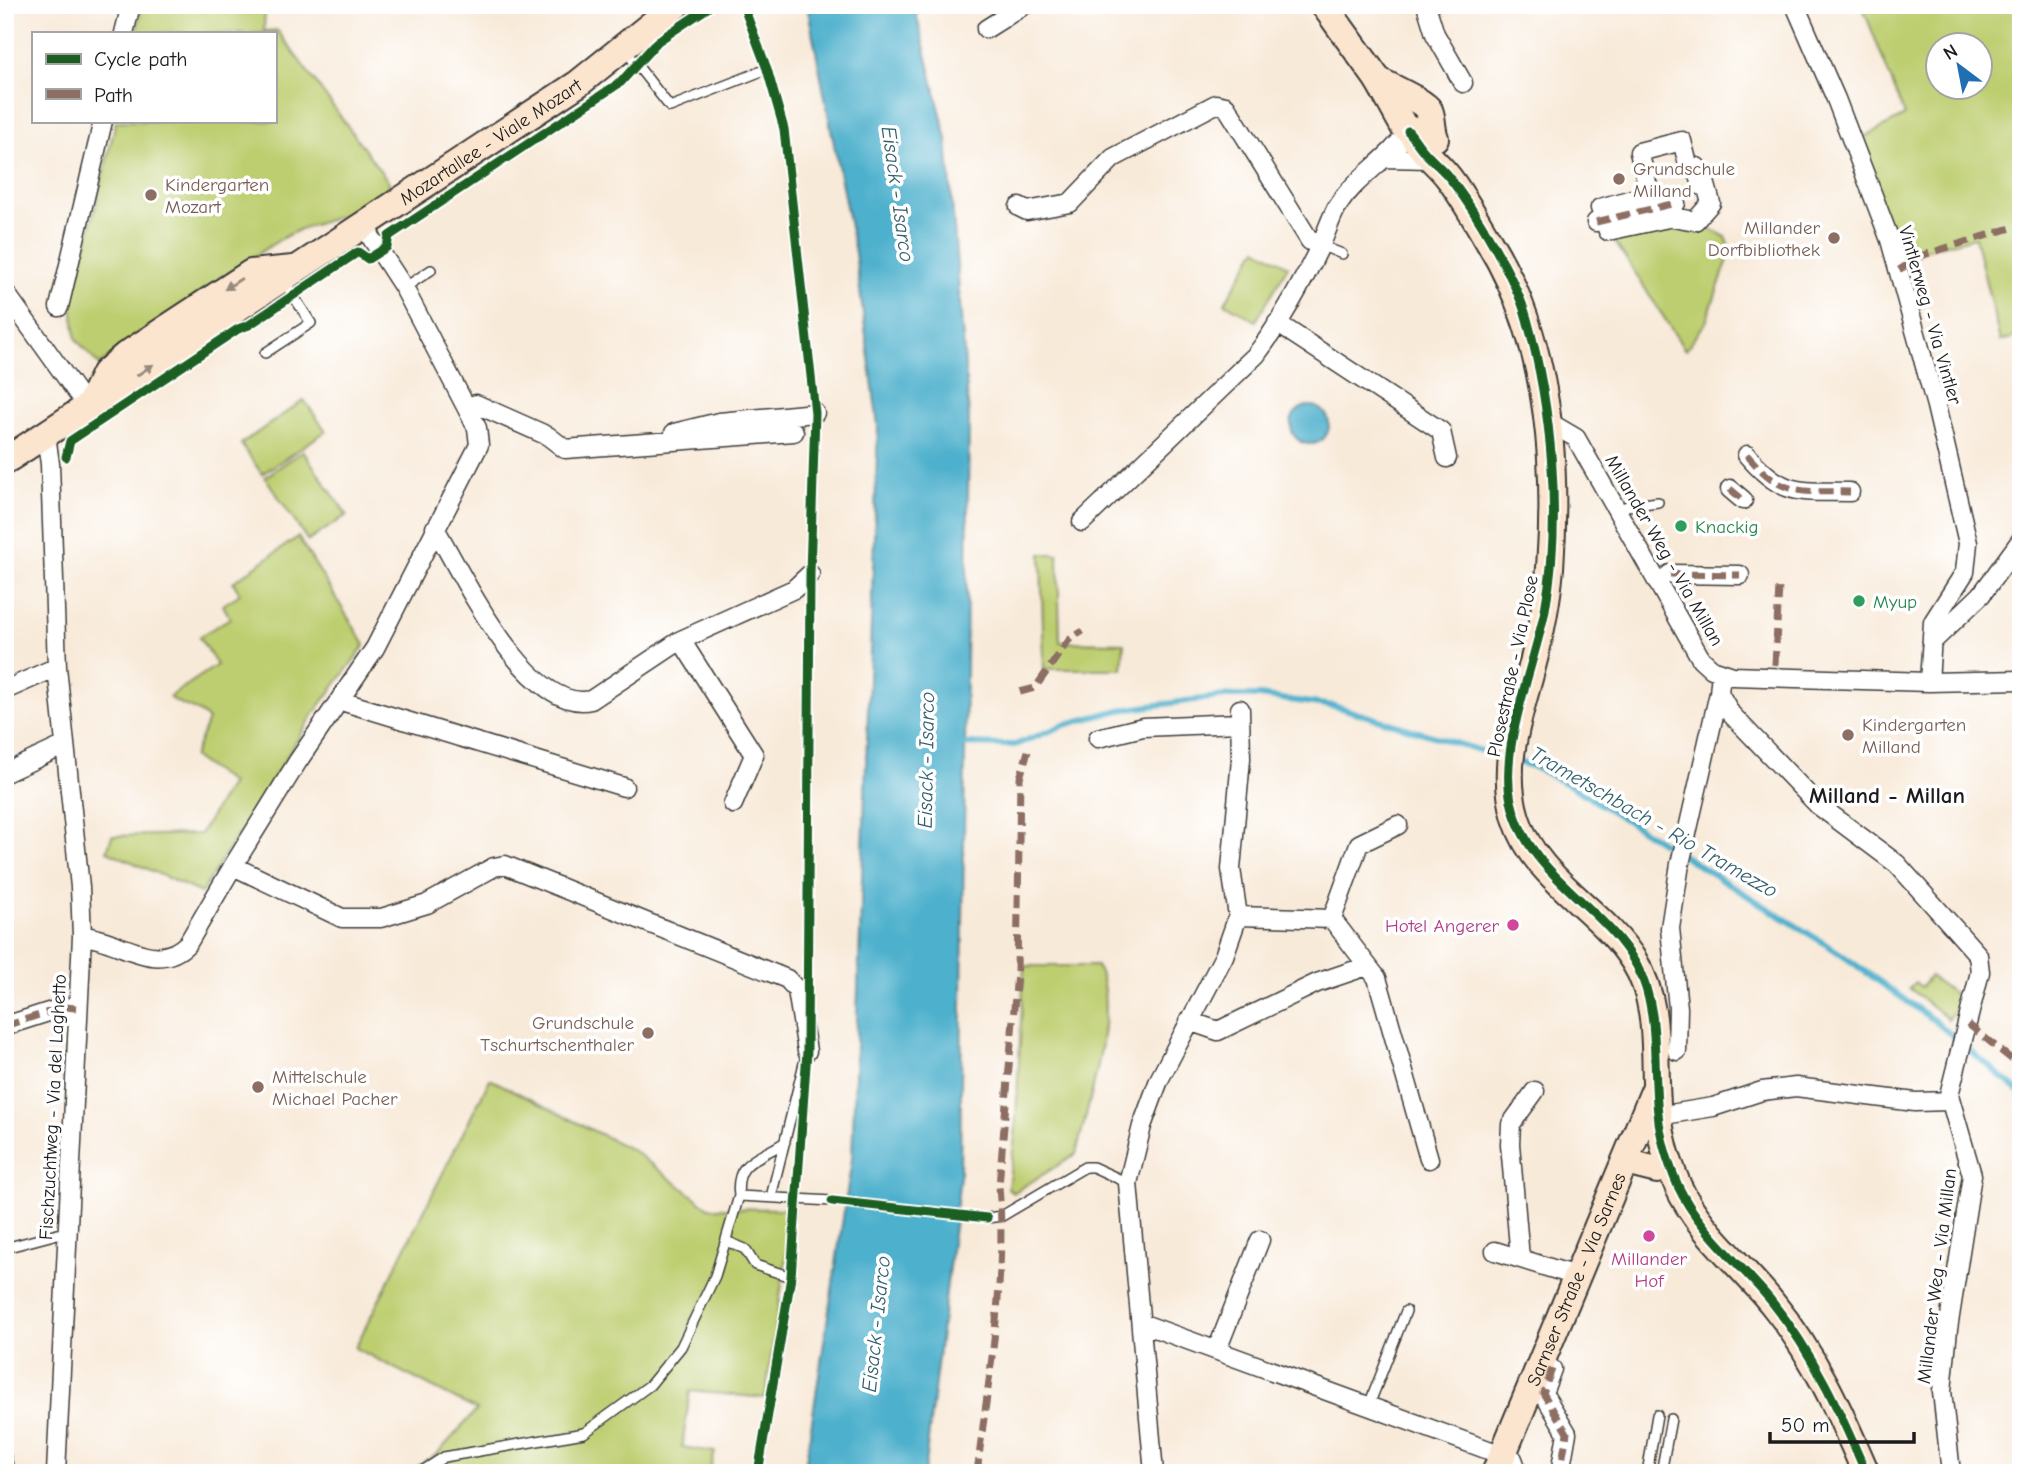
<svg xmlns="http://www.w3.org/2000/svg" width="2026" height="1478" viewBox="0 0 2026 1478" font-family="'Comic Neue',sans-serif">
<rect width="100%" height="100%" fill="#fff"/>
<filter id="ink" filterUnits="userSpaceOnUse"><feTurbulence type="fractalNoise" baseFrequency=".0143" numOctaves="2"/><feDisplacementMap in="SourceGraphic" scale="14" xChannelSelector="R" yChannelSelector="G"/><feConvolveMatrix kernelMatrix="1 2 1 2 8 2 1 2 1" color-interpolation-filters="sRGB"/></filter>
<filter id="wash" filterUnits="userSpaceOnUse"><feTurbulence type="fractalNoise" baseFrequency=".00686" numOctaves="4" result="noise"/><feDisplacementMap in="SourceGraphic" scale="28" xChannelSelector="R" yChannelSelector="G"/><feGaussianBlur stdDeviation="1.57" result="paint"/><feColorMatrix in="noise" values="0 0 0 0 0 0 0 0 0 0 0 0 0 0 0 0 0 1.4 0 .05"/><feComposite in="paint" operator="in"/></filter>
<g filter="url(#wash)">
<rect width="100%" height="100%" fill="#f8ead9"/>
<!-- green -->
<path fill="#bdce70" stroke="#6c7546" stroke-width="2" fill-rule="evenodd" d="M142 5H265L264 31 277 30 390 184C358 222 319 216 281 239 219 278 159 323 99 365L76 339 72 305 116 121H275V33H136Z
M1862 5H2021V336L2000 341 1975 237 1924 250 1901 262 1858 140 1905 116ZM1938 46H1980V88H1938Z
M1695 221 1726 237 1731 251 1706 322 1685 350 1608 231Z
M1257 248 1288 266 1256 321 1225 303Z
M304 400 326 431 262 474 241 444Z
M303 451 347 515 308 541 265 477Z
M298 537 365 645 315 712 201 893 107 851 112 836 200 834 231 783 193 757 208 720C199 708 182 707 169 697L217 665 199 637 230 618 223 605 240 594 233 582Z
M1041 554H1058L1060 642 1124 643 1122 669H1044Z
M1024 966H1097C1120 1009 1087 1108 1076 1154L1013 1193 1008 1188 1015 1136Z
M1930 976 1962 1000 1948 1019 1909 988 1915 982 1921 987Z
M490 1079 634 1151 709 1208 793 1209 765 1398 690 1391 682 1447 715 1452 709 1473H407L437 1454 477 1410 355 1348Z"/>
<!-- water -->
<path fill="#4db0cc" stroke="#346674" stroke-width="2" d="M807 5H914L947 139 969 416 960 1177 924 1473H804L852 1159 878 426 855 253Z
M1291 425a19 19 0 1 1 38 0a19 19 0 1 1-38 0Z"/>
<g fill="none" stroke-linecap="round" stroke-linejoin="round">
<!-- stream -->
<path stroke="#4db0cc" stroke-width="6" d="M957 744 1015 745 1067 724 1120 710 1225 696H1259L1334 706 1505 758
M1515 761 1532 766 1568 784 1835 950 1936 1022 2021 1093"/>
</g>
</g>
<g filter="url(#ink)">
<g fill="none" stroke-linecap="round" stroke-linejoin="round">
<defs>
<path id="lane" d="M625 50 670 107 767 69
M1320 245 1342 254
M404 288 431 270
M265 353 311 323 283 280
M1618 511 1627 506 1658 502
M739 1196C734 1160 760 1159 785 1142
M771 1197 807 1051
M987 1218 1002 1216 1085 1167H1093L1128 1183
M726 1241 745 1249 755 1265 791 1277 758 1473
M5 1248 65 1232
M1369 1405 1406 1311
M5 1454 10 1473
M419 1473 444 1457 584 1433 650 1385 681 1347 715 1276 739 1196 832 1201
M1647 1473 1657 1415
M1661 1473 1671 1419"/>
<path id="street" d="M1426 5 1435 34 1463 83
M1795 5 1836 99 1890 240 1936 406 1968 543 1965 572 1933 622 1929 682
M986 29 1024 5
M124 33 131 5
M1682 141 1689 168 1697 167 1702 186 1706 185 1711 203 1695 221 1673 217 1608 231 1600 208 1650 194 1639 152Z
M1386 158 1431 159
M1019 207 1027 211 1070 203 1113 158 1216 104 1226 106 1310 241 1320 245
M1596 222 1676 203
M5 292 88 408
M59 307 103 121
M1277 323 1441 431 1447 458
M466 407 476 404 548 436 565 449 794 432
M1547 421 1576 438 1701 659 1712 669 1733 676 1929 682 2021 680
M674 433 719 422 815 413
M46 435 50 464 57 667 80 887 82 936 56 1473
M1747 455C1783 497 1798 491 1850 492
M1730 489 1743 500
M1082 522 1256 355C1281 322 1303 282 1321 244 1327 231 1331 217 1338 205 1357 176 1389 160 1408 131
M435 528C462 574 527 714 591 700L681 640 794 589 810 574
M1670 574 1740 575
M681 640 754 755 733 804
M1933 641 1981 595 2021 540
M1721 673 1719 693 1731 714 1818 805 1897 864 1978 955 1980 972 1949 1095 1972 1175 1948 1329 1942 1391 1951 1473
M5 690 57 667
M341 701 624 787
M1098 738 1143 727 1239 723
M5 773 65 745
M233 866 298 761 375 648 479 445 477 428 404 288 363 225
M1238 916 1332 919 1377 978 1429 1159
M1332 919 1359 844 1398 825
M82 936C119 938 156 976 188 943L233 866 342 918H381L427 904 494 867 505 865 787 979 797 990 807 1051
M1189 1021 1218 1031 1317 983 1367 966
M5 1026 64 1007 76 1008
M1677 1051 1678 1008 1670 928 1680 864 1719 693
M1658 1116 1713 1107 1762 1091 1796 1087 1915 1102 1950 1101
M1495 1251 1576 1276
M1520 1258 1510 1144 1511 1124 1535 1091
M1141 1323 1513 1459 1518 1473
M1217 1350 1260 1240
M1552 1369 1543 1393 1567 1433 1560 1473
M1154 1473 1128 1183 1142 1126 1159 1080 1224 956 1238 916 1231 869 1241 759 1240 709"/>
<g id="secondary">
<path d="M1324 5 1378 80 1404 127 1417 133 1429 124"/>
<path d="M1378 80C1388 86 1425 102 1429 110 1433 118 1431 128 1435 138"/>
<path d="M1411 132C1420 151 1437 162 1449 178 1464 198 1476 220 1489 242 1548 338 1558 458 1550 568 1547 603 1540 637 1531 671 1518 720 1500 767 1516 818 1535 880 1601 908 1634 961 1663 1007 1652 1063 1658 1115 1661 1139 1668 1164 1678 1186 1699 1232 1741 1264 1772 1303 1814 1354 1840 1412 1866 1473"/>
<path d="M88 408 105 373 126 355 251 273 293 269"/>
<path id="s1" d="M5 461 579 83 676 5"/>
<path d="M1625 1162 1657 1170 1671 1168"/>
<path id="s2" d="M1495 1473 1654 1091"/>
</g>
</defs>
<!-- lane casing -->
<use href="#lane" stroke="#3d3b38" stroke-width="12"/>
<!-- street casing -->
<use href="#street" stroke="#3d3b38" stroke-width="21"/>
<!-- secondary casing -->
<use href="#secondary" stroke="#3d3b38" stroke-width="30"/>
<!-- lane -->
<use href="#lane" stroke="#fff" stroke-width="9"/>
<!-- street -->
<use href="#street" stroke="#fff" stroke-width="18"/>
<!-- secondary -->
<use href="#secondary" stroke="#fbe5cf" stroke-width="26"/>
<!-- quiet -->
<path stroke="#8d6e63" stroke-width="7" stroke-dasharray="14 7" stroke-linecap="butt" d="M1596 222 1676 203
M1899 270 1923 255 2021 225
M1747 455C1783 497 1798 491 1850 492
M1730 489 1743 500
M1670 574 1740 575
M1775 665 1779 586
M1020 692 1035 688 1069 640 1083 631
M1968 1024 2021 1067
M5 1026 64 1007 76 1008
M1552 1369 1543 1393 1567 1433 1560 1473
M977 1473C988 1380 1007 1279 999 1186L1017 973 1020 778 1028 751"/>
<defs>
<path id="cycleway" d="M743 5 767 69 784 129 815 413 810 574 807 1051 791 1277 758 1473
M1408 131C1413 136 1416 142 1421 148 1429 158 1439 166 1447 175 1474 208 1516 279 1527 319 1552 408 1562 519 1545 610 1534 667 1499 746 1511 801 1527 876 1603 903 1637 966 1661 1012 1652 1063 1658 1113 1660 1138 1668 1163 1678 1186 1699 1231 1741 1264 1772 1302 1814 1354 1840 1412 1866 1473
M66 457 70 441 238 329 249 325 358 252 368 259 387 247 389 236 621 82 658 41 712 5
M832 1201 987 1218"/>
</defs>
<!-- cycleway casing -->
<use href="#cycleway" stroke="#fff" stroke-width="13"/>
<!-- cycleway -->
<use href="#cycleway" stroke="#1b5e20" stroke-width="9"/>
</g>
<!-- one-way arrows -->
<defs><path id="oneway-solid" d="M-6-.8H1V-3.2L6.5 0L1 3.2V.8H-6Z" transform="scale(1.75)"/></defs>
<g fill="#978b7e">
<use href="#oneway-solid" transform="translate(233 284) rotate(147)"/>
<use href="#oneway-solid" transform="translate(145 370) rotate(-34)"/>
</g>
</g>
<!-- markers -->
<g fill="#8d6e63" stroke="#fff" stroke-width="2.5">
<circle cx="1619" cy="179" r="7"/>
<circle cx="151" cy="195" r="7"/>
<circle cx="1834" cy="238" r="7"/>
<circle cx="1848" cy="735" r="7"/>
<circle cx="648" cy="1033" r="7"/>
<circle cx="258" cy="1087" r="7"/>
</g>
<g fill="#2e9e5b" stroke="#fff" stroke-width="2.5">
<circle cx="1681" cy="526" r="7"/>
<circle cx="1859" cy="601" r="7"/>
</g>
<g fill="#d1479c" stroke="#fff" stroke-width="2.5">
<circle cx="1513" cy="925" r="7"/>
<circle cx="1649" cy="1236" r="7"/>
</g>
<g text-anchor="middle" stroke-width="7" stroke-linejoin="round" paint-order="stroke">
<!-- street labels -->
<g font-size="19" fill="#1c1c1c" stroke="#fff">
<text dy="7" stroke="none"><textPath href="#s1" startOffset="581">Mozartallee - Viale Mozart</textPath></text>
<text transform="translate(1931 315) rotate(74)" y="7">Vintlerweg - Via Vintler</text>
<text transform="translate(1665 550) rotate(60)" y="7">Millander Weg - Via Millan</text>
<text transform="translate(1512 666) rotate(-78)" y="7">Plosestraße - Via Plose</text>
<text transform="translate(52 1107) rotate(-87)" y="7">Fischzuchtweg - Via del Laghetto</text>
<text transform="translate(1936 1276) rotate(-83)" y="7">Millander Weg - Via Millan</text>
<text dy="7" stroke="none"><textPath href="#s2" startOffset="210">Sarnser Straße - Via Sarnes</textPath></text>
</g>
<!-- education labels -->
<g font-size="19" fill="#785e54" stroke="#fff" text-anchor="start">
<text x="1633" y="175">Grundschule<tspan x="1633" dy="22">Milland</tspan></text>
<text x="165" y="191">Kindergarten<tspan x="165" dy="22">Mozart</tspan></text>
<text x="1820" y="234" text-anchor="end">Millander<tspan x="1820" dy="22">Dorfbibliothek</tspan></text>
<text x="1862" y="731">Kindergarten<tspan x="1862" dy="22">Milland</tspan></text>
<text x="634" y="1029" text-anchor="end">Grundschule<tspan x="634" dy="22">Tschurtschenthaler</tspan></text>
<text x="272" y="1083">Mittelschule<tspan x="272" dy="22">Michael Pacher</tspan></text>
</g>
<!-- leisure labels -->
<g font-size="19" fill="#27864d" stroke="#fff" text-anchor="start">
<text x="1695" y="533">Knackig</text>
<text x="1873" y="608">Myup</text>
</g>
<!-- hotel labels -->
<g font-size="19" fill="#b23c85" stroke="#fff" text-anchor="end">
<text x="1499" y="932">Hotel Angerer</text>
<text x="1649" y="1265" text-anchor="middle">Millander<tspan x="1649" dy="22">Hof</tspan></text>
</g>
<!-- water labels -->
<g font-size="21" font-style="italic" fill="#325f6b" stroke="#fff">
<text transform="translate(898 194) rotate(82)" y="7">Eisack - Isarco</text>
<text transform="translate(926 760) rotate(-89)" y="7">Eisack - Isarco</text>
<text transform="translate(1654 822) rotate(30)" y="7">Trametschbach - Rio Tramezzo</text>
<text transform="translate(876 1324) rotate(-84)" y="7">Eisack - Isarco</text>
</g>
<!-- quarter labels -->
<g font-size="23" font-weight="bold" fill="#1c1c1c" stroke="#fff">
<text x="1887" y="803">Milland - Millan</text>
</g>
</g>
<!-- margin -->
<rect width="2026" height="1478" fill="none" stroke="#fff" stroke-width="28"/>
<!-- legend -->
<rect x="32" y="32" width="245" height="91" fill="#ffffff" stroke="#a4a4a4" stroke-width="2"/>
<rect x="46" y="54" width="35" height="10" fill="#1b5e20" stroke="#a4a4a4" stroke-width="2"/>
<text x="94" y="66" font-size="21" fill="#1c1c1c">Cycle path</text>
<rect x="46" y="89" width="35" height="10" fill="#8d6e63" stroke="#a4a4a4" stroke-width="2"/>
<text x="94" y="102" font-size="21" fill="#1c1c1c">Path</text>
<!-- north arrow -->
<g transform="translate(1959 66) rotate(328)"><circle r="33" fill="#ffffff" stroke="#a4a4a4" stroke-width="2"/>
<path d="M0-5L12 26L0 18L-12 26Z" fill="#1f6fb2"/>
<text y="-10" font-size="19" font-weight="bold" text-anchor="middle" fill="#1c1c1c">N</text>
</g>
<!-- scale -->
<path d="M1770 1432v10h144v-10" fill="none" stroke="#1c1c1c" stroke-width="3.5"/>
<text x="1781" y="1432" font-size="21" fill="#1c1c1c" stroke="#ffffff" stroke-width="5" paint-order="stroke">50 m</text>
</svg>
